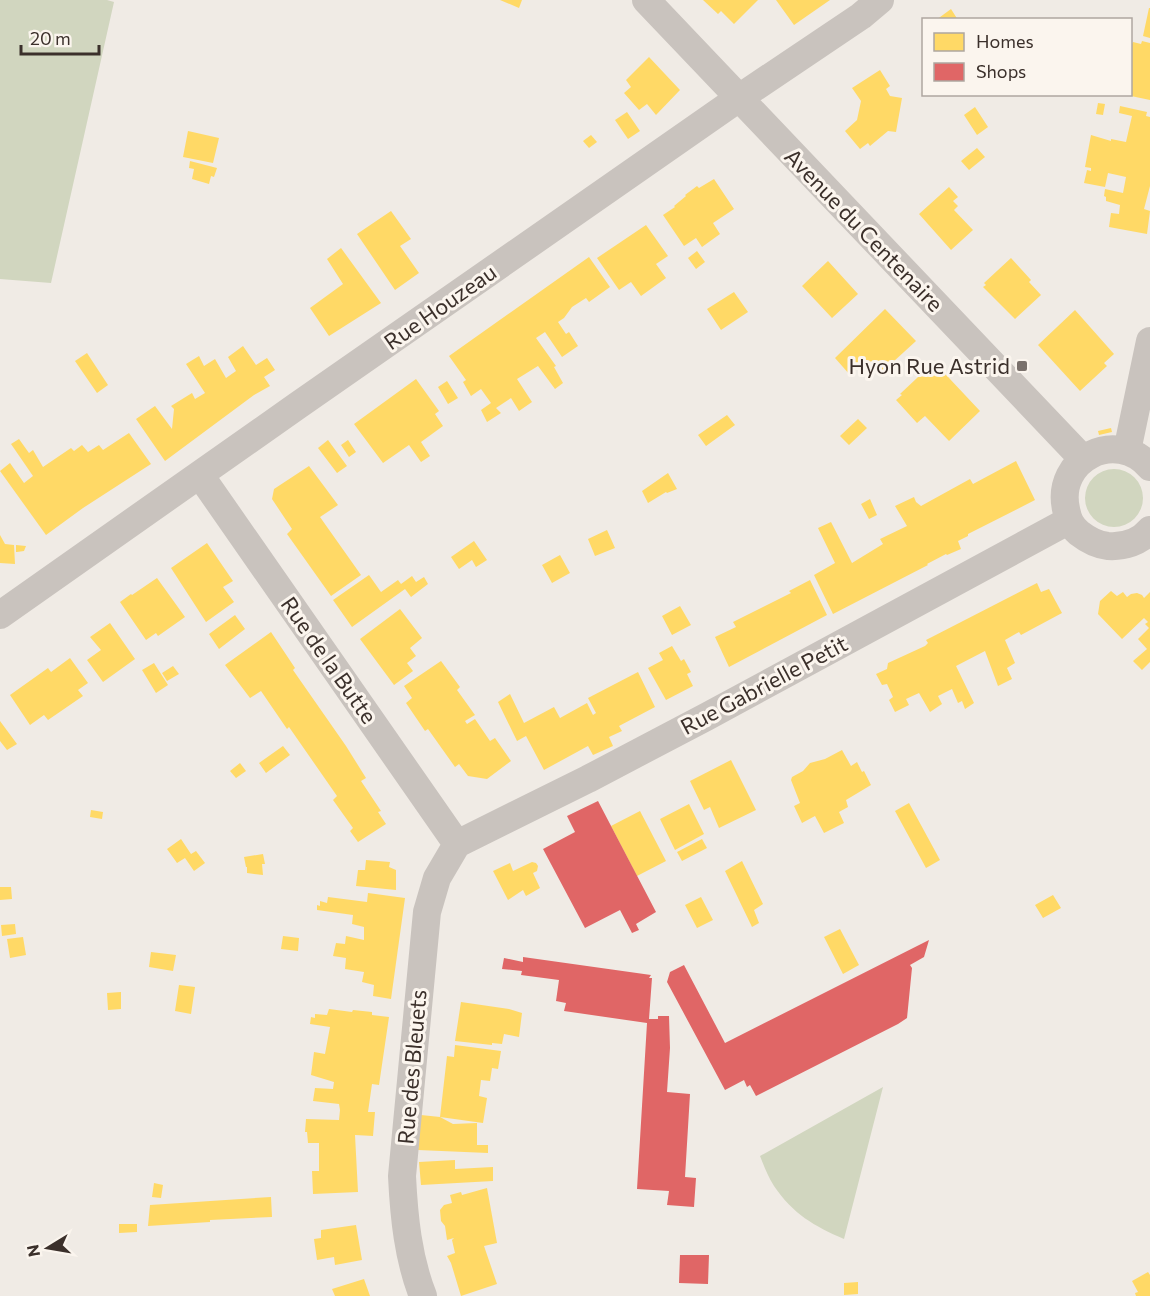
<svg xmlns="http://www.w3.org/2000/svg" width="1150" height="1296" viewBox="0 0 1150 1296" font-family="Commissioner,sans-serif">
<rect width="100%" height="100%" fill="#f0ebe5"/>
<!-- green -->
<path fill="#d1d6bf" d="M0 0H107L114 2 51 283 0 279Z
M1085 498a29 29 0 1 1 58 0a29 29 0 1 1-58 0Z
M883 1087 844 1239C814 1226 793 1214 774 1186 768 1177 764 1166 760 1156Z"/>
<!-- homes -->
<path fill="#ffd966" d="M500 0H522L519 8Z
M703 0H758L734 24 721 11 718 14Z
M776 0H830L794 25Z
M1149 8H1150V38L1143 36Z
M951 9 958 20H936Z
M1142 41 1150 43V100L1131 96V43L1132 44 1133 42 1141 44Z
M649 57 680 90 656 115 647 104 639 110 624 93 631 87 626 80Z
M880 70 890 86 886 89 890 96 902 98 896 132 888 131 870 146 868 143 860 149 845 131 857 120 861 101 852 88Z
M1098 103 1105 104 1103 115 1096 114Z
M1120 106 1147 112 1146 116 1150 117V186L1144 209 1150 211 1147 234 1109 227 1111 213 1119 214 1120 205 1106 201V197L1104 196 1105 189 1123 193 1126 177 1108 173 1105 187 1084 183 1087 170 1091 171V168L1085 167 1091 135 1111 141V139L1126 142 1132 116 1119 113Z
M975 107 988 127 977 135 964 115Z
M627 112 640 131 628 139 615 120Z
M188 131 219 138 213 163 183 157Z
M591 135 597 142 589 148 583 141Z
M977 148 985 157 969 170 961 161Z
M190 161 217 168 214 177 211 176 209 184 192 179 194 169 189 168Z
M714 179 734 209 713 223 720 234 702 247 696 238 684 246 663 215 675 207 674 206 686 196 685 195 697 186 699 188Z
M949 187 958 197 953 201 958 206 954 210 973 230 951 250 919 214Z
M391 211 411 239 400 246 419 273 395 290 357 234Z
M646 225 668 256 656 264 666 278 641 296 631 282 619 290 597 258Z
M341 248 381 303 329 336 310 308 343 284 327 259Z
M697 251 705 262 696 269 688 258Z
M589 257 610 287 589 302 586 298 572 307 564 318 558 322 566 334 569 332 578 346 562 357 545 332 536 338 556 366 554 367 563 383 555 389 538 366 517 379 532 402 519 411 511 398 496 408 501 413 487 422 481 410 491 403 481 389 471 396 463 382 466 380 449 356Z
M1011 258 1031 280 1029 282 1041 295 1015 319 983 287 986 285 984 283Z
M828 261 858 294 832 318 802 286Z
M734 292 748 312 721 330 707 309Z
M885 309 916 341 881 373 871 361 866 365 864 362 850 375 835 358Z
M1075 310 1114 354 1104 363 1107 366 1080 391 1038 345Z
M243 346 256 365 267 358 275 370 264 377 270 386 254 395 165 461 136 419 155 406 172 429 174 409 171 406 192 393 195 399 205 393 186 364 199 356 204 366 215 359 226 378 236 371 228 357Z
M87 353 108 385 97 393 75 361Z
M934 362 980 411 949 441 925 416 917 423 896 400 902 395 900 394Z
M416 379 439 411 435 414 443 426 421 442 430 456 421 462 409 445 383 463 354 424Z
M447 381 458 398 448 404 438 387Z
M727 415 735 425 706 446 698 435Z
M858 419 867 428 849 445 840 436Z
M1111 428 1112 432 1099 435 1098 431Z
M129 433 151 464 83 508 46 535 0 471 10 463 24 483 33 476 11 444 19 439 29 453 33 450 43 467 71 448 74 451 82 445 88 452 99 445 103 450Z
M328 440 347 466 337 473 318 448Z
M348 440 356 452 349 457 341 445Z
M1016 461 1035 500 968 534V536L958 541 961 549 947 555 946 554 927 564 928 565 833 614 814 575 835 563 818 528 831 522 852 563 883 544 880 539 907 526 895 506 914 497 916 502 921 506 970 479 973 484Z
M309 466 338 505 320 517 361 575 331 596 287 534 292 529 272 499 274 489Z
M668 473 677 489 667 493 666 492 648 503 642 491Z
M870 499 877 515 869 519 861 504Z
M607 530 615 548 595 556 588 539Z
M0 535 5 544 14 545 15 564 0 563Z
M474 541 487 560 476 567 472 560 459 569 451 557Z
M207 543 233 581 223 587 234 602 206 622 171 568Z
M16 545 26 546 24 551 17 552H16Z
M560 555 570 573 552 583 542 565Z
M369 575 381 592 398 580 401 584 412 576 416 582 424 577 428 584 411 597 405 589 352 627 333 600Z
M157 578 185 617 158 636 156 633 146 640 120 602 131 594 132 595Z
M810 580 827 615 729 667 715 637 736 627 733 622 791 593 789 591Z
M1037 583 1041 592 1049 589 1062 613 1021 635 1019 632 1005 640 1015 663 1007 668 1012 679 998 686 985 651 956 666 974 703 965 709 962 701 958 703 952 689 938 696 942 704 930 712 919 693 906 699 909 705 895 712 889 700 893 697 887 684 882 685 876 674 887 669 888 663 925 646 928 643 926 640Z
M1111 591 1117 596 1123 592 1127 597 1131 594 1137 593 1142 595 1144 598 1150 592V662L1142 670 1133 661 1147 649 1138 639 1149 628 1145 624 1148 622 1144 618 1122 639 1098 614 1100 601Z
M680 606 691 625 672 635 662 616Z
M400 609 422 638 410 648 416 656 407 663 413 671 394 685 360 639Z
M235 615 245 629 219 649 209 634Z
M110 623 135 659 103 682 87 660 101 650 90 637Z
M271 632 295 668 293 670 346 746 366 778 361 781 381 811 378 812 386 824 358 842 350 831 353 828 333 800 337 796 289 727 287 729 261 691 250 698 225 665Z
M672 646 681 661 684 659 691 672 687 674 693 686 666 700 648 668 663 660 659 653Z
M70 658 88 683 78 690 83 696 48 720 44 715 30 725 10 695 48 668 51 672Z
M441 661 460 687 457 690 475 715 465 721 467 724 475 719 490 741 495 738 511 761 487 779 468 776 459 764 455 767 428 729 425 731 406 703 412 698 404 686Z
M154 663 168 685 156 693 142 670Z
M173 666 179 674 167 681 162 673Z
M638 672 655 707 619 726 622 731 609 737 613 746 593 755 588 746 544 770 526 736 517 741 498 702 510 694 524 723 554 707 560 718 587 703 593 715 596 713 588 698Z
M0 721 17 744 7 750 0 741Z
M283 746 290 755 266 773 259 763Z
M842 750 851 766 857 762 862 772 864 771 871 785 846 800 848 807 839 812 844 823 824 833 815 816 802 823 794 806 800 803 791 780 792 777 803 771 810 763 825 759Z
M731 760 756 810 719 828 710 807 704 810 690 781Z
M240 763 246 771 236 778 230 771Z
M909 803 940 860 926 868 895 811Z
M689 804 704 834 675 850 660 819Z
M91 810 103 812 102 819 90 817Z
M640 811 666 861 637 876 611 826Z
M181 839 191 854 196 851 205 863 194 871 185 858 177 863 167 849Z
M702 839 707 848 682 861 677 852Z
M263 854 265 864H262L263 875 247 873V867H246L244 857Z
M366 860 390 862 389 867 396 870V890L356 886 358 870H365Z
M742 861 763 904 754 910 759 923 752 927 725 871Z
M532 862 536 863 538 866 537 871 533 873 540 888 526 896 523 890 508 900 493 871 510 863 513 871Z
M0 887H11L12 899 0 900Z
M368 893 405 898 391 999 373 996 374 985 362 982 364 972 345 969 346 958 333 956 336 943 345 944 346 936 364 940V927L352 924 353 915 317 910V905L320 906V901L327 903 328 897 367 902Z
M1053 895 1061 908 1043 918 1035 905Z
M701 897 713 920 697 928 685 905Z
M15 924 16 934 2 936 1 925Z
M840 929 859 965 843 974 824 937Z
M283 936 299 938 298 951 281 949Z
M23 937 26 955 10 958 7 939Z
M151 952 176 955 173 971 149 967Z
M179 985 195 987 191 1014 175 1011Z
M121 992V1009L108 1010 107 993Z
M461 1002 509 1009 522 1013 519 1037 504 1034 502 1044 492 1043V1045L455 1041Z
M329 1009 352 1012 353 1010 372 1012V1015L389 1017 379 1085 372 1084 368 1112H375L373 1136 355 1135 358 1192 313 1194 312 1171H319V1143H308L307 1132H305L306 1119 339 1120 340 1110 339 1104 313 1101 315 1088 333 1089 334 1082 311 1075 314 1052 325 1054 330 1027 310 1024 311 1017 315 1018V1014L327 1015Z
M455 1045 501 1051 498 1069 492 1068 490 1081 481 1080 479 1096 487 1098 483 1123 440 1117 453 1124 477 1123V1145H488V1153L418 1150 421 1115 440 1117 447 1056 454 1057Z
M455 1160V1169L493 1167V1181L421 1185 419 1162Z
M154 1183 163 1185 161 1198 152 1197Z
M487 1188 497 1243 484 1246 497 1284 461 1296 451 1263 447 1256 455 1253 452 1240 454 1238 447 1240 445 1226 441 1221 440 1210 444 1205 452 1203 450 1195 461 1192 462 1195Z
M271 1197 272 1217 210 1220V1222L148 1226 150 1205Z
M119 1224H137V1232L119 1233Z
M356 1225 362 1260 335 1265 334 1257 317 1260 314 1239 321 1238V1230Z
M1148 1272 1150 1275V1296H1136L1135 1293 1138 1292 1132 1281Z
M364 1279 370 1296H335L332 1289Z
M858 1282V1294L844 1295V1283Z"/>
<!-- shops -->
<path fill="#e06666" d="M598 801 656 912 636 924 639 930 632 933 620 910 585 928 543 849 575 832 567 816Z
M929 940 924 957 910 965 912 968 907 1018 898 1024 756 1096 750 1085 747 1087 744 1080 725 1090 667 982 670 972 684 965 725 1043Z
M523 957 651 975 649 978H652L649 1019H658V1016H669L670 1048 667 1092 690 1094 685 1177 696 1178 694 1207 667 1205 669 1191 637 1189 647 1023 564 1011 566 1003 556 1001 559 980 521 975 522 971 502 969 504 958 523 962Z
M680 1255H709L708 1284 679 1283Z"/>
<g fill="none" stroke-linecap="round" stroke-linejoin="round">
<!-- minor -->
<path stroke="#c9c3be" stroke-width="28" d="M646 0 1083 459
M1127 451 1150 341
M1150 467C1116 428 1055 459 1066 509 1068 520 1071 526 1079 533 1088 540 1097 545 1108 546 1124 547 1140 542 1150 530
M200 475 457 844
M0 615 297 406 739 98 861 16 880 0
M457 844 588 779 706 717 1068 521
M423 1296C408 1258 404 1217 402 1176L427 912 437 878 457 844"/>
</g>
<!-- markers -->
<rect fill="#7a716c" stroke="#fbf5ee" stroke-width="2" x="1016" y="360" width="12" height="12" rx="3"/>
<g text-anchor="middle" stroke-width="6" stroke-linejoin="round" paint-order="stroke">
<!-- street labels -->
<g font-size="22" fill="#3b302b" stroke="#fbf5ee">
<text transform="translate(864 230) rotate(46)" y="8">Avenue du Centenaire</text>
<text transform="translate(440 307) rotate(-35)" y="8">Rue Houzeau</text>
<text transform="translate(329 660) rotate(55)" y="8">Rue de la Butte</text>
<text transform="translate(764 685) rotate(-28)" y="8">Rue Gabrielle Petit</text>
<text transform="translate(412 1067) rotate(-85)" y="8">Rue des Bleuets</text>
</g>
<!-- poi labels -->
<g font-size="22" fill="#3b302b" stroke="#fbf5ee" text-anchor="end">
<text x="1010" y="374">Hyon Rue Astrid</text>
</g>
</g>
<!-- legend -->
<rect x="922" y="18" width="210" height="78" fill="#fbf5ee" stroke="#aea6a0" stroke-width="1.5"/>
<rect x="934" y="33" width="30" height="18" fill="#ffd966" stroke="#aea6a0" stroke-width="1.5"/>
<text x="976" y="48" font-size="18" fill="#3b302b">Homes</text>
<rect x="934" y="63" width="30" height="18" fill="#e06666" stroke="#aea6a0" stroke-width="1.5"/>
<text x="976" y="78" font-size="18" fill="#3b302b">Shops</text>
<!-- north arrow -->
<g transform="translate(48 1248) rotate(259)" stroke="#fbf5ee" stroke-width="4.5" paint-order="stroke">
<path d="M0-4.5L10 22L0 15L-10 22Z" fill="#3b302b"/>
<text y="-9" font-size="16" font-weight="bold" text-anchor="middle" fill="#3b302b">N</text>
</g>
<!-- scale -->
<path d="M21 45v9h78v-9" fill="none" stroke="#3b302b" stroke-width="3"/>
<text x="30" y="45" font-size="18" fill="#3b302b" stroke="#fbf5ee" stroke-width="4.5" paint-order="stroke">20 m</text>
</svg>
